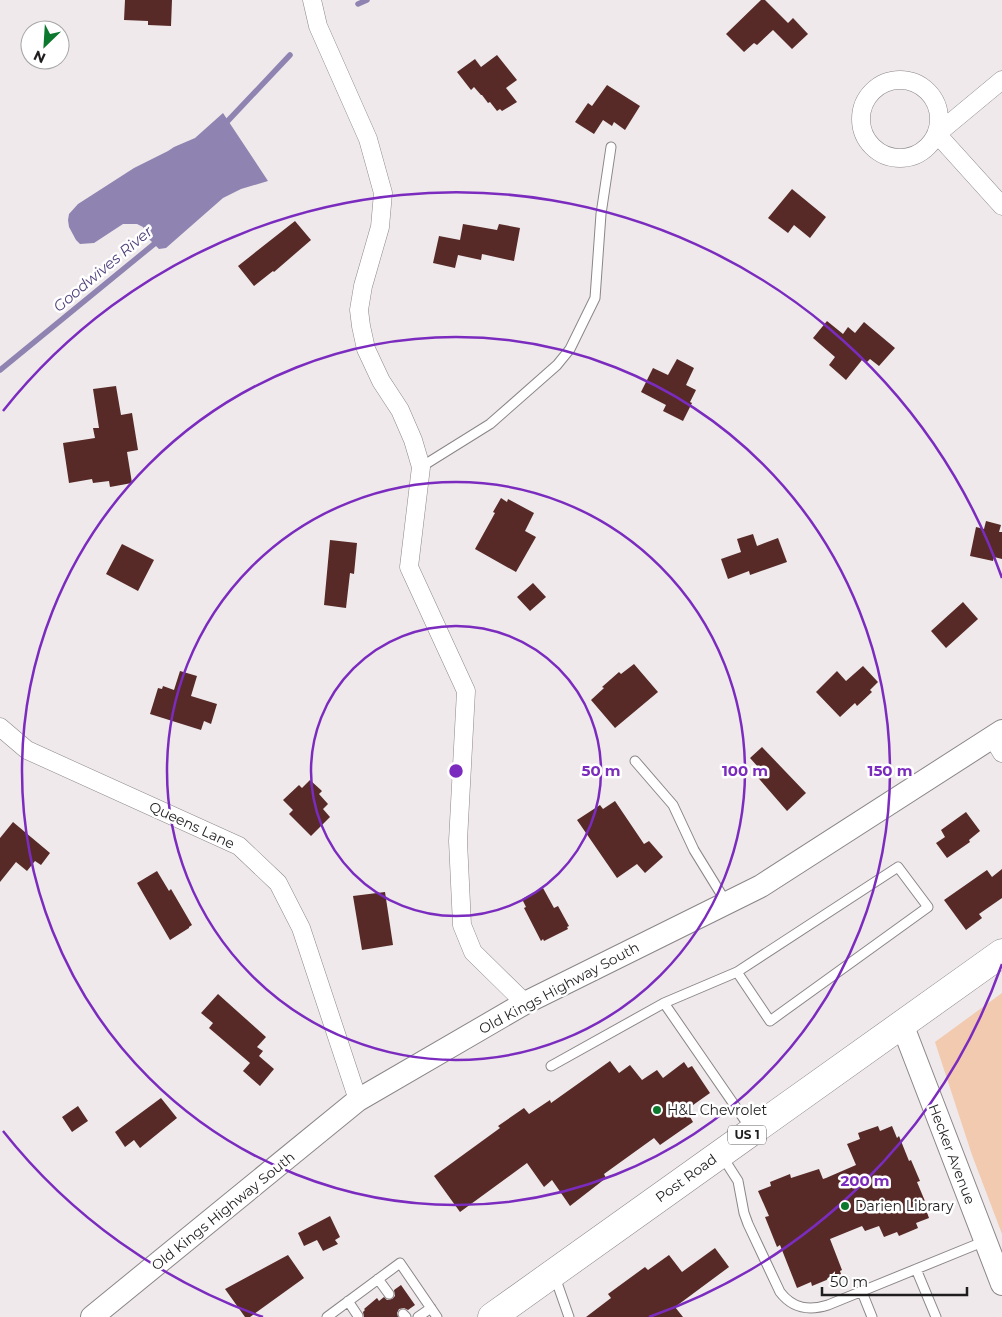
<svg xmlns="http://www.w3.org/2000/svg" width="1002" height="1317" viewBox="0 0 1002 1317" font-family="Montserrat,sans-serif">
<rect width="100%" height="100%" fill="#efe9eb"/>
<!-- green -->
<path fill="#f1cab0" d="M1002 993V1234L972 1155 935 1042Z"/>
<!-- water -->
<path fill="#8f84b1" d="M223 113 268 181 241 189 223 198 166 248 159 249 149 239 143 227 137 224H123L94 243 80 244 76 240 69 227 68 220 69 214 78 204 134 168 168 151 174 147 195 138Z"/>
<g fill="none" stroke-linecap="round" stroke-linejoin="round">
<!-- stream -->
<path stroke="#8f84b1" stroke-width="5.5" d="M358 4 367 0
M223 126 290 55
M0 370 159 240"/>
</g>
<!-- building -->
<path fill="#572a27" d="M125 0H172L171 26 148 25V21L124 20Z
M761 0H765L788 23 793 18 808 34 792 49 773 30 757 45 754 43 744 52 726 34Z
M497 55 517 80 506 88 517 102 502 111 500 109 497 111 490 102 488 103 482 95H481L474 87 471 90 457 72 475 59 481 67Z
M607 85 640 106 625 130 614 122 612 126 603 120 594 134 575 122 588 103 592 106Z
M792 189 826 217 810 238 794 225 788 233 768 218Z
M295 221 311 240 274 272 273 271 254 286 238 266Z
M463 224 497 230 499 224 520 228 514 261 482 254 481 260 458 255 455 268 433 263 439 236 460 240Z
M827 321 843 334 848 327 855 333 864 322 895 348 879 366 870 359 866 363 862 360 846 380 829 365 835 357 813 338Z
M677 359 694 368 686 385 696 390 690 402 692 403 683 421 663 411 666 405 641 392 653 368 668 375Z
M116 386 121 415 132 413 138 450 127 452 132 483 110 487 109 481 93 483 92 479 69 483 63 443 95 438 93 428H99L93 389Z
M501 498 507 502 508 499 534 513 525 531 536 537 516 572 475 549 495 513 493 512Z
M986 521 1001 525 999 532H1002V559L994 557 993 561 970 556 976 527 984 529Z
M753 534 757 546 778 538 787 562 750 575 749 571 728 579 721 559 741 552 737 539Z
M330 540 357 543 354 574 350 573 346 608 324 605Z
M122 544 154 560 138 591 106 574Z
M533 583 546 597 530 611 517 597Z
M963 602 978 619 946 648 931 631Z
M634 664 658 692 615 728 591 700 604 688 602 687 619 672 621 674Z
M863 666 878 682 870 690 872 692 857 706 855 703 840 717 816 692 837 671 846 681Z
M180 671 197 676 191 696 217 704 211 724 204 721 201 730 150 714 158 688 162 689 163 686 174 690Z
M762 747 806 793 787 811 754 773 759 768 750 758Z
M310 780 322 791 319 794 328 804 323 809 330 817 311 836 289 814 293 810 283 800 299 785 302 788Z
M615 801 644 844 649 841 663 857 645 873 637 864 617 878 577 820 600 805 603 809Z
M966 812 980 831 969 840 970 842 947 858 936 843 945 837 941 830Z
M13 822 50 853 41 865 35 861 27 871 16 862 0 882V838Z
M1002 869V898L979 914 982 918 966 930 944 900 987 870 992 877Z
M157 871 169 891 171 889 192 925 189 927V928L170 940 137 883Z
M543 888 554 908 558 906 569 926 567 927 568 929 544 941 543 939 541 941 524 908 526 907 522 899Z
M385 892 393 945 362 950 353 896Z
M218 994 266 1037 257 1047 263 1051 259 1056 274 1069 260 1086 243 1071 250 1063 209 1028 213 1023 201 1013Z
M610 1061 619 1073 630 1065 642 1080 657 1070 663 1078 684 1062 688 1068 692 1066 710 1093 686 1110 693 1122 660 1145 654 1138 604 1174 606 1178 570 1206 552 1180 544 1187 527 1163 460 1212 434 1176 500 1128 498 1126 524 1108 529 1114 550 1100 551 1103Z
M161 1098 177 1118 140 1148 134 1140 125 1147 115 1132Z
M78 1106 88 1121 72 1132 62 1117Z
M878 1126 880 1131 892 1126 897 1138 899 1136 909 1161 911 1160 920 1181 917 1182 927 1206 925 1207 929 1218 916 1223 918 1228 899 1236 897 1232 884 1237 879 1226 865 1231 862 1226 830 1239 842 1270 840 1271 841 1274 812 1286 811 1282 797 1288 780 1245 777 1247 765 1217 769 1216 758 1191 771 1186 770 1182 790 1174 791 1178 819 1169 823 1179 826 1178 856 1165 847 1144 860 1139 858 1133Z
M330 1216 340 1237 335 1240 338 1244 323 1251 317 1240 304 1246 298 1233Z
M715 1248 729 1267 675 1307 683 1317H586L611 1298 608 1294 645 1267 648 1270 669 1255 682 1272Z
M288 1255 304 1278 250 1317H245L225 1289Z
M401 1285 415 1305 408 1310 404 1308 399 1309 397 1313 398 1317H364L363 1312 365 1310 364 1309 377 1298 379 1301 384 1297 387 1300 392 1299 395 1296 394 1290Z"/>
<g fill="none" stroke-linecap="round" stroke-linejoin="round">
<defs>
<path id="service" d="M421 467 490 424 557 365 570 349 595 298 601 214 611 147
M635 761 673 805 694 850 726 902
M664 1003 737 972 898 867 928 907 770 1021 737 972
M551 1066 664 1003 751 1129
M722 1156 738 1181 744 1213 748 1224 780 1292C793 1309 809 1311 828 1305L985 1241
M916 1269 936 1317
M555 1277 569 1317
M378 1279 389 1294
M862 1292 872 1317
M348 1301 358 1316
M403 1314 406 1317
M327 1317 400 1263 437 1317
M418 1317 431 1308"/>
<path id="minor" d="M312 0 318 26 368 139 383 193 380 227 363 286 359 310 361 326 366 349 381 381 400 410 413 440 421 467 409 567 466 691 458 841 462 925 473 952 525 1003
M861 119a39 39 0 1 1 78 0a39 39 0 1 1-78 0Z
M1002 80 937 134 1002 206
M0 727 27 750 239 846 278 883 301 928 358 1100
M993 738 1002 753"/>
<path id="tertiary" d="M902 1024 1002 1284
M92 1317 358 1100 525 1003 761 886 1002 731"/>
<path id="primary" d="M492 1317 1002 953"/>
</defs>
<!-- service casing -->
<use href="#service" stroke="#8b8687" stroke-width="11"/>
<!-- minor casing -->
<use href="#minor" stroke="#8b8687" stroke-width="19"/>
<!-- tertiary casing -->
<use href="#tertiary" stroke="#8b8687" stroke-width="24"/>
<!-- primary casing -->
<use href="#primary" stroke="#8b8687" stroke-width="29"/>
<!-- service -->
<use href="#service" stroke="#fff" stroke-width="9"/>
<!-- minor -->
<use href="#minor" stroke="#fff" stroke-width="18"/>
<!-- tertiary -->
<use href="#tertiary" stroke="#fff" stroke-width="22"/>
<!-- primary -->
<use href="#primary" stroke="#fff" stroke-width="28"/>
</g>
<!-- distance rings -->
<g fill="none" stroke="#7b2cbf" stroke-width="2.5">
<circle cx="456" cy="771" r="145"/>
<circle cx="456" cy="771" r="289"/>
<circle cx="456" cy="771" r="434"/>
<path d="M1002 964A579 579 0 0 1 649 1317M263 1317A579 579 0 0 1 3 1131M3 411A579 579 0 0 1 1002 578"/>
</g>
<!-- markers -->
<g fill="#0c782d" stroke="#fff" stroke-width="2">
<circle cx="657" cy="1110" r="5"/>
<circle cx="845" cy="1206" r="5"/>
</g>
<g text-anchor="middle" stroke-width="5" stroke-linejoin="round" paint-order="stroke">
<!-- shield labels -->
<rect fill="#fff" stroke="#626161" stroke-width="1" x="728" y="1125.5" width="38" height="19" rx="4"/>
<g font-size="12" font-weight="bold" fill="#1f1d1d">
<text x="747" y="1139">US 1</text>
</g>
<!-- street labels -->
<g font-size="14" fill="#1f1d1d" stroke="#fff">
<text transform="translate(192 825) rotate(25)" y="5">Queens Lane</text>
<text transform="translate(559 988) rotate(-28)" y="5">Old Kings Highway South</text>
<text transform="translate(952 1154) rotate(69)" y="5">Hecker Avenue</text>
<text transform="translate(686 1178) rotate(-36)" y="5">Post Road</text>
<text transform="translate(223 1211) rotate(-39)" y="5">Old Kings Highway South</text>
</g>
<!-- poi labels -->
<g font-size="14" fill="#1f1d1d" stroke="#fff" text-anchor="start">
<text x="667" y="1115">H&amp;L Chevrolet</text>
<text x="855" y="1211">Darien Library</text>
</g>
<!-- water labels -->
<g font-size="15" font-style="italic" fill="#51417c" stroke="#fff">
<text transform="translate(103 269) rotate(-40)" y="5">Goodwives River</text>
</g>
</g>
<circle cx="456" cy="771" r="8" fill="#7b2cbf" stroke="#fff" stroke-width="2.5"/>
<g font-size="15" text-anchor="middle" font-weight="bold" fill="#7b2cbf" stroke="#fff" stroke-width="5" stroke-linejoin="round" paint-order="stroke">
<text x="601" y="776">50 m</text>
<text x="745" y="776">100 m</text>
<text x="890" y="776">150 m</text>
<text x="865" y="1186">200 m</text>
</g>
<!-- north arrow -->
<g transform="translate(45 45) rotate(205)"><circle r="24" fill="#ffffff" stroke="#a5a5a5"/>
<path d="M0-4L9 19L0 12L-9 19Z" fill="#0c782d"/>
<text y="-8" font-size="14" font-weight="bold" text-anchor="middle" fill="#1f1d1d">N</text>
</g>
<!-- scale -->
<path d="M822 1287v8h145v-8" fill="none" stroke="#1f1d1d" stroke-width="2.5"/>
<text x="830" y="1287" font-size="15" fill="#1f1d1d" stroke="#ffffff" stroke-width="4" paint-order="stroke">50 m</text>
</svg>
